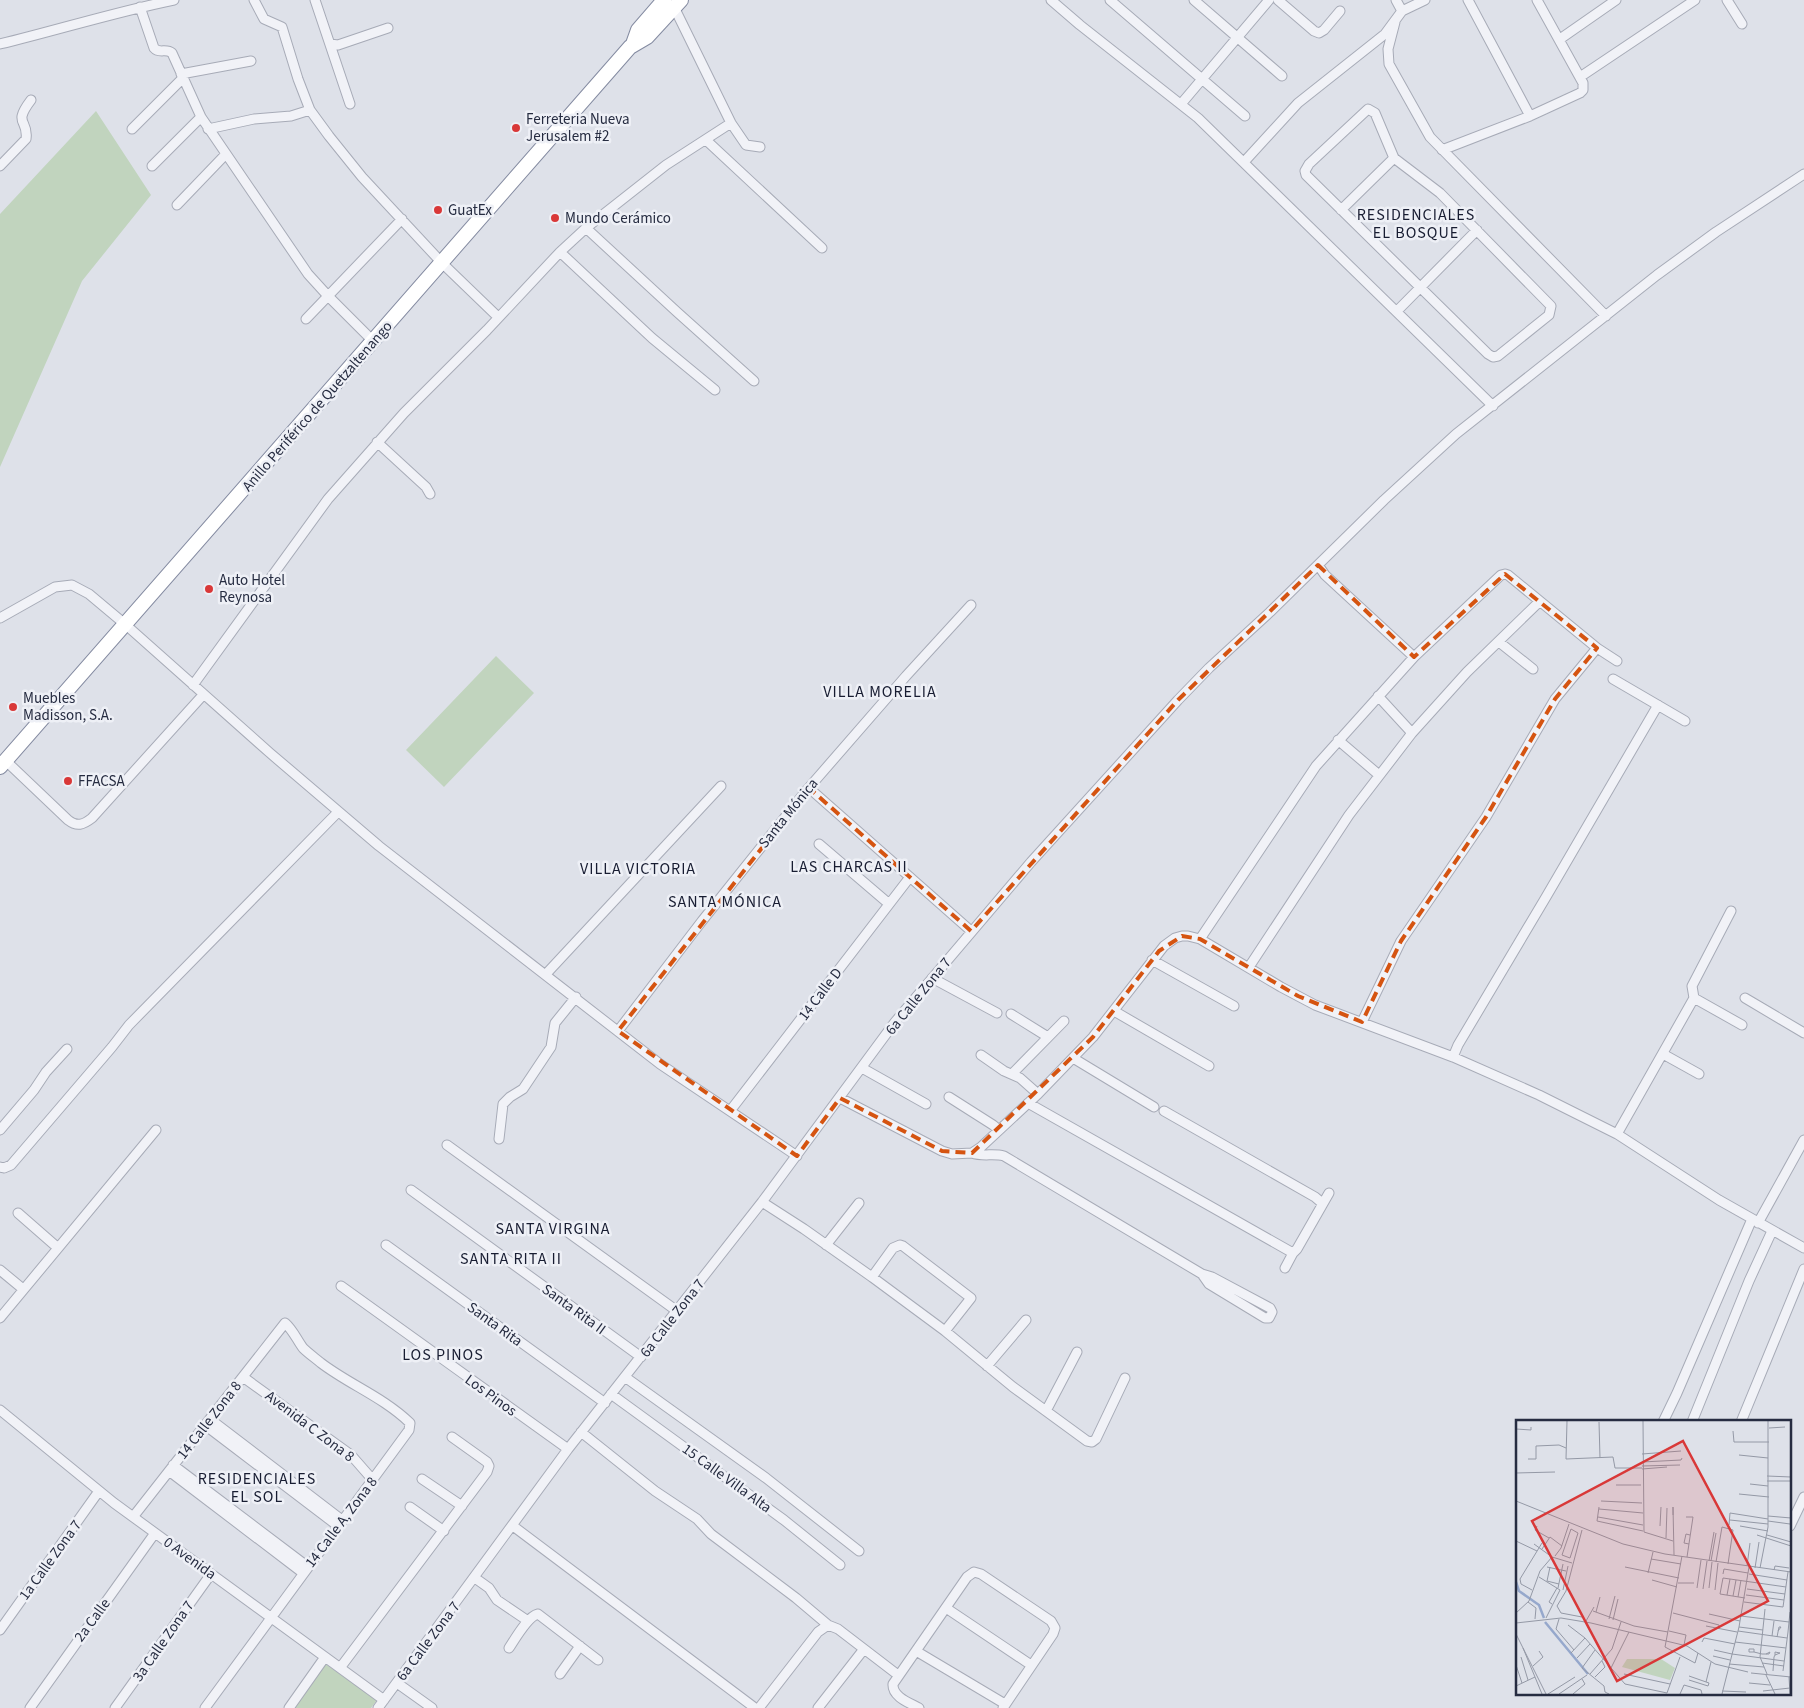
<svg xmlns="http://www.w3.org/2000/svg" width="1804" height="1708" viewBox="0 0 1804 1708" font-family="'Source Sans 3',sans-serif">
<rect width="100%" height="100%" fill="#dee1e9"/>
<!-- green -->
<path fill="#c1d4be" d="M96 111 151 195 82 281 0 467V214Z
M496 656 534 693 444 787 406 750Z
M324 1663 377 1700 371 1708H293Z"/>
<g fill="none" stroke-linecap="round" stroke-linejoin="round">
<defs>
<path id="minor" d="M254 0 264 19 282 27 298 79 310 110 329 136 362 177 442 263 498 317
M315 0 350 104
M1051 0 1080 25 1198 118 1493 406
M1110 0 1245 116
M1194 0 1282 76
M1278 0 1314 31 1319 33 1324 30 1340 11
M1396 0 1402 11
M1468 0 1530 116
M1727 0 1742 24
M140 7 154 48C159 54 166 48 172 53L201 117 308 274 328 296 373 341
M674 7 731 123 746 145 760 147
M1395 22 1388 49 1389 64 1430 137 1606 316
M1560 39 1616 0
M0 44C58 30 115 12 174 0
M330 44 338 45 388 28
M181 74 251 61
M1580 77 1695 0
M1181 104 1269 0
M1368 109 1375 113 1394 158 1440 193 1551 306 1549 315 1498 356 1493 357 1488 354 1306 175 1305 171 1309 164Z
M132 129 183 78
M208 129 254 119 291 116 310 110
M706 140 822 248
M1442 150 1530 116 1580 93 1583 90V83L1537 0
M1244 162 1298 103 1385 34 1402 11 1425 0
M0 166 26 139C29 119 12 125 31 100
M152 166 201 117
M177 205 225 155
M1341 210 1394 158
M586 228 677 312 754 381
M560 252 652 338 715 390
M1397 311 1477 230
M306 319 402 219
M377 442 426 487 430 494
M1318 565 1325 575 1414 657
M0 618 55 587 72 585 89 594 126 625 270 753 379 846 660 1064 797 1156
M1499 642 1533 669
M1613 679 1685 721
M193 685 328 499 404 413 487 330 560 252 586 228 666 165 731 123
M1378 696 1412 733
M1338 740 1379 775
M6 761 68 820C77 827 83 825 92 818L203 695
M809 788 971 931
M819 844 888 903
M1200 939 1316 766 1414 657 1501 575 1505 574 1508 575 1597 648 1617 661
M1152 960 1234 1006
M1249 967 1349 815 1412 733 1467 672 1539 602
M546 974 721 786
M932 978 997 1013
M1694 998 1742 1025
M1745 998 1804 1033
M1114 1011 1209 1066
M1011 1014 1048 1037
M1362 1022 1401 941 1486 817 1555 699 1597 648
M618 1031 702 921 806 791 906 676 971 605
M1663 1054 1699 1074
M981 1055 1004 1071 1020 1078 1038 1094
M1453 1057 1458 1045 1546 897 1658 705
M1073 1058 1154 1107
M862 1068 926 1104
M1012 1074 1064 1021
M949 1097 993 1125 999 1130
M840 1098 942 1151 952 1154 972 1153 981 1147 1038 1094 1093 1037 1164 946 1175 938 1182 936H1188L1200 939 1281 987 1315 1005 1453 1057 1539 1095 1617 1134 1719 1200 1804 1248
M1028 1103 1293 1253
M730 1111 910 877
M1164 1111 1315 1197 1322 1203
M0 1130 34 1090 46 1072 67 1049
M1617 1134 1694 998 1692 986 1731 911
M499 1139 503 1104 510 1097 523 1089 551 1047 555 1023 576 997
M447 1145 677 1311
M972 1153C983 1157 993 1153 1004 1156L1202 1274 1212 1277 1270 1308 1272 1312 1269 1318H1265L1209 1284 1202 1274
M0 1167 4 1168 11 1165 112 1047 129 1025 338 812
M411 1190 641 1357
M762 1202 804 1229 872 1277 945 1331 1013 1387 1087 1441 1092 1442 1096 1439 1125 1378
M18 1213 58 1248
M1758 1223 1804 1140
M386 1245 605 1403
M826 1245 859 1203
M1285 1268 1293 1253 1297 1249 1329 1193
M0 1270 23 1289
M872 1277 893 1248 900 1245 903 1246 971 1298 945 1331
M341 1286 568 1449
M0 1318 156 1130
M987 1366 1026 1320
M243 1377 351 1455 372 1479
M625 1377 766 1478 859 1551
M611 1394 784 1520 840 1565
M0 1410 114 1503 384 1700
M1046 1411 1077 1352
M210 1419 342 1520
M1663 1422 1677 1393 1752 1219
M1692 1422 1749 1281 1772 1231
M1741 1422 1804 1269
M205 1425 338 1526
M581 1432 655 1491 697 1519 711 1534 796 1598 828 1625 838 1629 898 1675
M173 1465 308 1567
M169 1471 303 1573
M422 1479 462 1506
M410 1507 444 1531
M133 1517 285 1323C293 1330 297 1340 303 1348 308 1353 315 1358 321 1363 350 1385 383 1397 410 1423L409 1430 205 1708
M513 1526 755 1708
M1790 1526 1804 1497
M475 1578 489 1588 497 1600 528 1621
M946 1608 1031 1665
M0 1630 99 1491
M509 1648C515 1639 528 1616 538 1614L598 1660
M916 1651 1005 1704
M340 1668 487 1472 489 1466 487 1462 452 1437
M560 1674 580 1646
M397 1683 432 1708
M30 1708 155 1533
M115 1708 211 1574
M289 1708 325 1657
M378 1708 568 1449 762 1202 895 1022 1031 862 1178 700 1209 668 1270 612 1384 500 1456 434 1657 275 1716 232 1804 174
M759 1708 818 1632 828 1625
M818 1708 864 1649
M919 1708C910 1703 892 1697 893 1684L967 1577 974 1572 981 1574 1051 1621 1055 1628 1053 1634 1003 1708"/>
<path id="highway" d="M633 44 638 30 664 0
M0 767 630 47 647 37 681 0"/>
</defs>
<!-- minor casing -->
<use href="#minor" stroke="#a7abb7" stroke-width="11"/>
<!-- highway casing -->
<use href="#highway" stroke="#848ba1" stroke-width="16"/>
<!-- minor -->
<use href="#minor" stroke="#f1f2f7" stroke-width="9"/>
<!-- highway -->
<use href="#highway" stroke="#fff" stroke-width="14"/>
</g>
<!-- marked area -->
<path fill="none" stroke="#d55411" stroke-width="4" stroke-dasharray="10 6" stroke-linejoin="round" d="M1318 565 1414 657 1505 574 1597 648 1555 699 1486 817 1401 941 1362 1022 1298 996 1200 939 1182 936 1159 951 1093 1037 972 1153 942 1151 840 1098 797 1156 618 1031 809 788 971 931 1178 700Z"/>
<!-- markers -->
<g fill="#d93838" stroke="#eef0f6" stroke-width="2">
<circle cx="516" cy="128" r="5"/>
<circle cx="438" cy="210" r="5"/>
<circle cx="555" cy="218" r="5"/>
<circle cx="209" cy="589" r="5"/>
<circle cx="13" cy="707" r="5"/>
<circle cx="68" cy="781" r="5"/>
</g>
<g text-anchor="middle" stroke-width="5" stroke-linejoin="round" paint-order="stroke">
<!-- poi labels -->
<g font-size="15" fill="#262c41" stroke="#eef0f6" text-anchor="start">
<text x="526" y="124">Ferreteria Nueva<tspan x="526" dy="17">Jerusalem #2</tspan></text>
<text x="448" y="215">GuatEx</text>
<text x="565" y="223">Mundo Cerámico</text>
<text x="219" y="585">Auto Hotel<tspan x="219" dy="17">Reynosa</tspan></text>
<text x="23" y="703">Muebles<tspan x="23" dy="17">Madisson, S.A.</tspan></text>
<text x="78" y="786">FFACSA</text>
</g>
<!-- street labels -->
<g font-size="15" fill="#262c41" stroke="#eef0f6">
<text transform="translate(317 406) rotate(-49)" y="5">Anillo Periférico de Quetzaltenango</text>
<text transform="translate(788 813) rotate(-51)" y="5">Santa Mónica</text>
<text transform="translate(820 994) rotate(-53)" y="5">14 Calle D</text>
<text transform="translate(918 996) rotate(-51)" y="5">6a Calle Zona 7</text>
<text transform="translate(574 1309) rotate(36)" y="5">Santa Rita II</text>
<text transform="translate(672 1318) rotate(-52)" y="5">6a Calle Zona 7</text>
<text transform="translate(495 1324) rotate(36)" y="5">Santa Rita</text>
<text transform="translate(491 1395) rotate(36)" y="5">Los Pinos</text>
<text transform="translate(209 1420) rotate(-52)" y="5">14 Calle Zona 8</text>
<text transform="translate(310 1426) rotate(37)" y="5">Avenida C Zona 8</text>
<text transform="translate(727 1478) rotate(36)" y="5">15 Calle Villa Alta</text>
<text transform="translate(341 1522) rotate(-53)" y="5">14 Calle A, Zona 8</text>
<text transform="translate(190 1558) rotate(36)" y="5">0 Avenida</text>
<text transform="translate(50 1560) rotate(-54)" y="5">1a Calle Zona 7</text>
<text transform="translate(92 1620) rotate(-54)" y="5">2a Calle</text>
<text transform="translate(163 1641) rotate(-55)" y="5">3a Calle Zona 7</text>
<text transform="translate(428 1641) rotate(-53)" y="5">6a Calle Zona 7</text>
</g>
<!-- neighbourhood labels -->
<g font-size="16" letter-spacing="1" fill="#181d32" stroke="#eef0f6">
<text x="1416" y="220">RESIDENCIALES<tspan x="1416" dy="18">EL BOSQUE</tspan></text>
<text x="880" y="697">VILLA MORELIA</text>
<text x="849" y="872">LAS CHARCAS II</text>
<text x="638" y="874">VILLA VICTORIA</text>
<text x="725" y="907">SANTA MÓNICA</text>
<text x="553" y="1234">SANTA VIRGINA</text>
<text x="511" y="1264">SANTA RITA II</text>
<text x="443" y="1360">LOS PINOS</text>
<text x="257" y="1484">RESIDENCIALES<tspan x="257" dy="18">EL SOL</tspan></text>
</g>
</g>
<!-- overview -->
<g transform="translate(1516 1420)">
<rect width="275" height="275" fill="#dee1e9"/>
<path d="M111 239H145L159 248 154 260 106 247Z" fill="#c1d4be"/>
<path fill="none" stroke="#96a8cc" stroke-width="2.5" d="M0 162 3 171 23 185 28 198M29 202 72 254"/>
<path fill="none" stroke="#9499a6" stroke-width="1" d="M51 1 50 39 97 37 99 48H126M127 1 128 112 157 121M83 2 84 38M253 8 269 7M0 9 15 10V7M217 11 218 22H253M126 34 165 31M223 35 252 38M12 39H20V26L43 25 50 28M126 42 165 40 166 38M126 46 164 45M126 49 151 47M0 53 39 52M251 56 275 57M251 61H275M234 64 252 66M100 65H125M223 74 253 77M0 81 107 124 149 134 275 152M85 81 126 83M83 87 81 101 127 111M83 89 127 93M157 95V87L158 135M252 96 275 98M82 97 127 105M170 97H177L171 137M214 100 252 104M252 101 274 104M213 105 214 93 252 99M21 106 19 110 33 118M144 106 145 87M224 106 252 111M206 107 217 110 212 144M55 109 62 113 54 138 46 135ZM241 115 275 126M251 115 275 122M150 118 151 88M0 121 21 131M18 124 36 137 56 143M173 124 168 123 170 114 174 115M26 129 34 117 46 126M39 136 45 128 53 104M166 136 149 227 179 243 182 233M135 139 165 144M193 141 198 112M195 141 200 113M200 142 206 107M231 146 234 123M31 147 50 151M34 147 31 161 43 164M109 147 163 158M239 148 243 122M244 148 252 107V1M258 150 259 146 273 148M132 153 137 132M207 154 208 149 232 153M233 154 271 160M23 157 44 170 30 198M136 160 161 167M162 163H178M42 168 47 144M181 168 185 140M193 168 196 142M187 169 191 141M231 169 269 174M16 170 5 164 4 159 26 123M47 170 52 146M199 170 202 143M211 175 214 159M230 175 268 180M217 176 220 160M222 177 225 160M229 178 204 174 207 158 270 167M12 182 20 188 19 199M228 182 267 187M36 184 33 182 41 168M267 187 272 152M249 189 244 237 251 254M77 191 118 206 152 212M80 192 84 177M0 193 13 181 24 151 36 137M157 193 203 205V209M193 194 224 201M225 196 273 202M66 197 45 193 41 186 50 171 66 110M43 199 40 209 58 230M93 199 99 176M97 200 102 179M70 201 78 187M0 203 45 198 75 203 171 226 199 244 232 252M52 205 69 218 109 264 151 273M190 206 221 212M223 207 247 210M153 211 170 215 168 225M222 211 271 218M272 212 274 192M0 214 30 274M256 216 258 201M261 217 263 207H265L262 211M186 222 188 218 219 224M219 222 270 228M7 228 26 274M79 230 66 248 88 266 89 272 93 274M198 230 216 234M238 232V229H233V232H238L246 234H253L254 232 250 234M55 233 69 218M216 234 268 241M197 236 214 240M5 237 12 260M61 238 74 224M246 243 268 246M213 244 248 247M0 245 6 263M17 246 27 237 23 231M95 248 113 212M257 251 258 237 259 235V232L264 233 259 235M267 251 272 212M235 253 275 257M74 254 96 229 105 202M108 254 154 264M250 255 259 274M173 256 193 263 192 266 173 260M79 257 89 247 86 241M273 257 274 274M190 262 195 242M233 263 254 265M0 266 19 257M206 271 230 272M247 271 274 268M151 273 164 237M32 274 59 257M43 274 71 255M57 274 69 264 66 259M164 274 168 265 185 270 186 274M206 274 223 207 233 147"/>
<path fill="#d93838" fill-opacity="0.15" stroke="#d93838" stroke-width="2.5" d="M167 21 252 181 101 261 16 101Z"/>
<rect width="275" height="275" fill="none" stroke="#262c41" stroke-width="2.5"/>
</g>
</svg>
